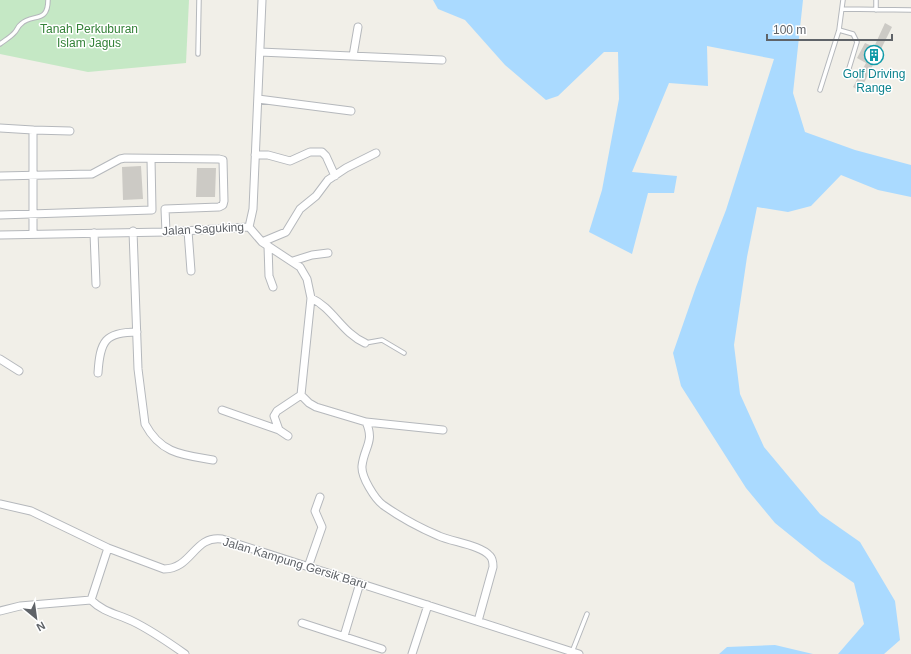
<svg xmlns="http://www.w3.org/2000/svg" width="911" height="654" viewBox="0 0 911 654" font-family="Helvetica,sans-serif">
<rect width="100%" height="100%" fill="#f1efe8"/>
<!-- green -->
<path fill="#c5e8c5" d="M0 0H189L186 63 88 72 0 54Z"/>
<!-- water -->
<path fill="#aadaff" d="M433 0H803L793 93 805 132 855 150 911 165V197L878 190 841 175 811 206 788 212 757 207 747 257 734 345 740 394 764 447 820 514 860 542 895 601 900 640 884 654H838L864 624 854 583 822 561 775 523 746 488 681 386 673 353 696 287 726 210 774 59 707 46 708 86 669 83 632 172 677 176 674 193H648L632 254 589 232 602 190 619 99 618 52H604L558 96 546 100 505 65 465 20 438 9Z
M775 645 813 654H719L727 647Z"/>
<!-- building -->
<path fill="#cccac5" d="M885 23 892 27 860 91 853 87 866 63 857 58 865 43 874 47Z
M141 166 143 199 123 200 122 167Z
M197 168H216L215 197H196Z"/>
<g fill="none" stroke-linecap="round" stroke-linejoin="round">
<defs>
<path id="lane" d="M843 0 839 30 853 34 857 42 847 75
M842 9 911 10
M876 10V0
M0 44C5 40 11 37 15 32 17 30 18 26 21 24 32 13 48 24 48 0
M198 54 199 0
M820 90 839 30
M365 343 382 340 404 353
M572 652 587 614"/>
<path id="street" d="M260 52 442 60
M353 56 358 27
M258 99 351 111
M0 128 33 130
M255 155H268L290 161 310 152H322L326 156 335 176
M0 176 92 174 120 159 125 158 219 159 223 160 224 201 223 205 219 207 165 209 166 232
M0 215 152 210 151 159
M249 227 262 242 300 267 307 279 311 298 301 395 309 403 316 407 366 422C375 442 364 447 362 466 361 477 375 499 383 505 400 517 420 528 439 536 452 542 481 545 490 556 493 559 493 563 493 567L478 621
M249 227 253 209 262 0
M133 231 138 369 145 424C161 454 183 455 213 460
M188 231 191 271
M94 233 96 284
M33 234V130L70 131
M0 235 166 232 249 227
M262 242 286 232 300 209 316 196 328 180 346 168 376 153
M268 246 269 276 273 287
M293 261 312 255 328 253
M311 298C333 308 342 333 365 343
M0 359 19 371
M98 373C100 341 105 332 137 332
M222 410 279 430
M366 422 443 430
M288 436 279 430 274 416 277 411 301 395
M0 504 31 511 108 548 164 569C192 569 194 535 222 539L579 654
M108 548 91 600C103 612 117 614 132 621 151 630 168 642 185 654
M308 567 322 527 315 511 320 497
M0 611 20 606 91 600
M302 623 382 649
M344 636 360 583
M412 654 428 605"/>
</defs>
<!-- lane casing -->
<use href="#lane" stroke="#b5b8bc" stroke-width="5.5"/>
<!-- street casing -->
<use href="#street" stroke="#b5b8bc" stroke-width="9"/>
<!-- lane -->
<use href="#lane" stroke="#fff" stroke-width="3.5"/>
<!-- street -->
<use href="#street" stroke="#fff" stroke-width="7"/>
</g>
<!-- icons -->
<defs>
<symbol id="building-ring" viewBox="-11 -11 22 22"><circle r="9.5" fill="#fff" stroke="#0f9aa8" stroke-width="1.5"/><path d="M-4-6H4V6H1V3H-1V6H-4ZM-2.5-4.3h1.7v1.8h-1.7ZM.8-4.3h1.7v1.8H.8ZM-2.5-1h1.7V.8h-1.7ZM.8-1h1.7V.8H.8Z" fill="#0f9aa8"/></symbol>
</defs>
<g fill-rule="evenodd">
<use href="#building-ring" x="863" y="44" width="22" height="22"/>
</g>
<g text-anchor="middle" stroke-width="3" stroke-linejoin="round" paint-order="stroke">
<!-- park labels -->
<g font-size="12" fill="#348238" stroke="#fff">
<text x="89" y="33">Tanah Perkuburan<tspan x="89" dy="14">Islam Jagus</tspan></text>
</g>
<!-- culture labels -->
<g font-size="12" fill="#0d838f" stroke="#fff">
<text x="874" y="78">Golf Driving<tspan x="874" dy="14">Range</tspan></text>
</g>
<!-- street labels -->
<g font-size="12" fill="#5f6368" stroke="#fff">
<text transform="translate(203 229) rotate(-3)" y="4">Jalan Saguking</text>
<text transform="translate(295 563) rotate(17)" y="4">Jalan Kampung Gersik Baru</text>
</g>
</g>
<!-- north arrow -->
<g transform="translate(36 618) rotate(151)" stroke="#ffffff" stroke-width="3" paint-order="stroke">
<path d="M0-3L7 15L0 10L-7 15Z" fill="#5f6368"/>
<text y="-6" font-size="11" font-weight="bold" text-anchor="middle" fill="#5f6368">N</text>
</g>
<!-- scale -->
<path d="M767 34v6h125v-6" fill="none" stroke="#5f6368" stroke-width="2"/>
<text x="773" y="34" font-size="12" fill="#5f6368" stroke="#ffffff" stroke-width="3" paint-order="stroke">100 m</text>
</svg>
